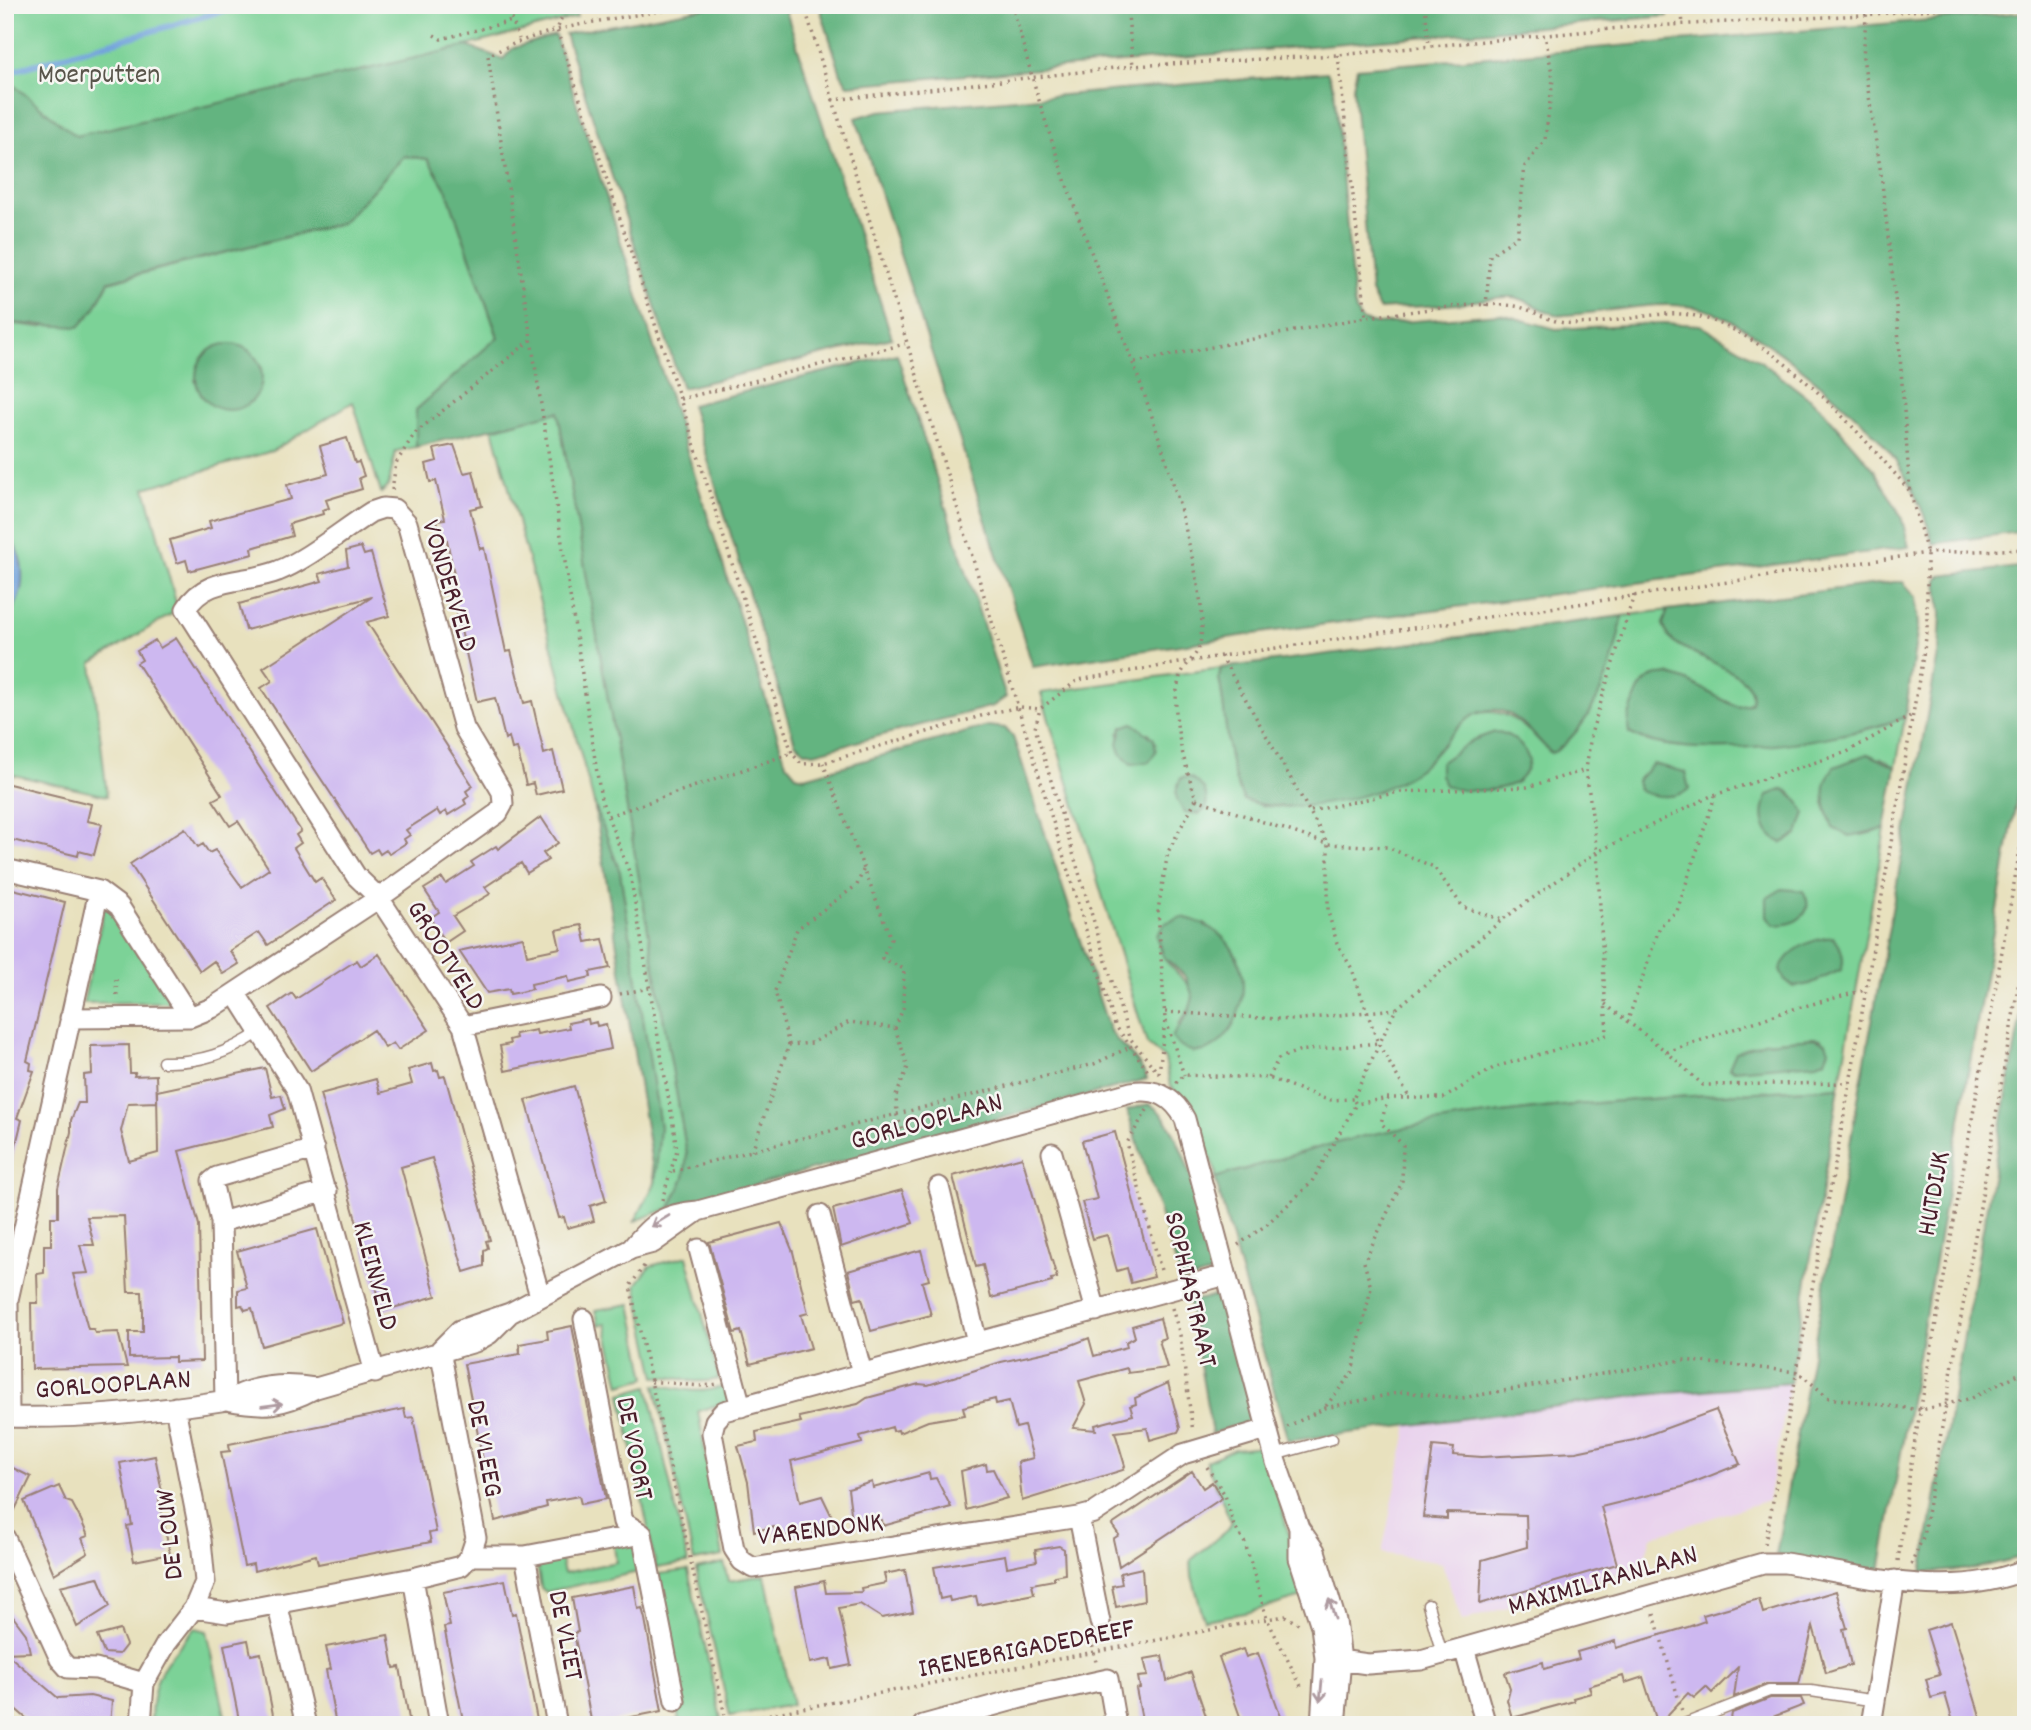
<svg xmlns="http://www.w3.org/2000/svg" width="2031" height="1730" viewBox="0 0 2031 1730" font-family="Dekko,sans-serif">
<rect width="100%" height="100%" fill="#f6f6f2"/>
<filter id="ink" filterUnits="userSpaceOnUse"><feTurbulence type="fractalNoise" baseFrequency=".0143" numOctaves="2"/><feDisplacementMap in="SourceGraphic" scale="14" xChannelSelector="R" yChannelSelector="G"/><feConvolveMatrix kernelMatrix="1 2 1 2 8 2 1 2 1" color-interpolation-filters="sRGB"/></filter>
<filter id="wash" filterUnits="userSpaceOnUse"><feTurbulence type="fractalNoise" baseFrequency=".00686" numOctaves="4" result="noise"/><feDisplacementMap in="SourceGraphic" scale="28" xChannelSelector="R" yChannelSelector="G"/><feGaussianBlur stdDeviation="1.57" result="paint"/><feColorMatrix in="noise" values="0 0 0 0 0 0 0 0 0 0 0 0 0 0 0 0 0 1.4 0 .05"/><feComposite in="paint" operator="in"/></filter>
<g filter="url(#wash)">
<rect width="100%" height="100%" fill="#e8e1be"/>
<!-- built -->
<path fill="#e9d2ed" d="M1790 1383 1768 1500 1651 1537 1642 1566 1462 1621 1442 1563 1382 1553 1408 1426 1645 1395Z"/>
<!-- green -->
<path fill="#7bd297" stroke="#627861" stroke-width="2" fill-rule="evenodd" d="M5 5H574L577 17 84 146 5 85Z
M404 156 428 159 447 191 498 338 416 410V447L396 451 388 487 381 493 353 402 272 451 145 488 178 610 92 663 107 796 5 773V619L10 614 12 540 5 533 7 323 40 327 93 311 109 282 342 223ZM251 354 262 368 215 406 202 396 195 380Z
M558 411 687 1154 684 1178 670 1208 635 1221 655 1183 660 1127 620 872 594 803 493 429Z
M1668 610 1663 624C1665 629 1667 635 1671 639 1687 656 1765 674 1750 703L1738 707 1669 674 1638 738C1686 754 1733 747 1783 742 1827 737 1862 734 1905 717L1896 767 1881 758 1824 802 1833 828 1862 835 1885 829 1839 1087C1684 1097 1526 1102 1374 1134 1320 1145 1268 1163 1215 1178L1216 1172 1192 1111 1170 1085 1165 1059 1147 1044 1041 693 1221 668 1219 678C1228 719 1224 763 1245 800L1264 806 1285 807 1379 791 1471 715C1508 703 1526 729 1551 752 1594 716 1613 671 1622 616ZM1119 733H1149L1156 744 1121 754ZM1788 791 1798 801 1797 835 1782 843ZM1204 923 1208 927 1193 1052 1178 1024C1207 991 1189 987 1167 962 1161 956 1160 944 1157 936ZM1814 1038 1821 1039 1825 1060 1733 1070 1764 1042Z
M109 907 171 1002 83 1003 104 909Z
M687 1256 719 1379C688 1386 683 1375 656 1377L636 1285 650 1266Z
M631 1304 646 1378 620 1385 606 1324 599 1325 595 1310Z
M655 1385C688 1388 691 1396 726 1386L731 1401 698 1411 723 1556 694 1561Z
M648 1386 688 1563 656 1568 621 1394Z
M1264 1446 1306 1596 1250 1612 1204 1620 1192 1576 1191 1560 1227 1530 1231 1522 1206 1461 1234 1449Z
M634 1541 643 1571 546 1592 541 1588 537 1565 540 1560 560 1556 564 1573 616 1562 614 1545Z
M724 1563 728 1581 765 1575 792 1705 730 1716 696 1569Z
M688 1570 721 1719 680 1725 677 1710 685 1707 658 1574Z
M195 1628 207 1631 227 1725H151C151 1676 163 1664 195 1628Z"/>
<!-- forest -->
<path fill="#64b480" stroke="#576a56" stroke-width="2" d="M720 5H784L892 338 682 388 565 34Z
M819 5H1667L1668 16 848 85 841 74Z
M2026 12V531L1933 544C1925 512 1912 485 1894 458 1866 417 1751 321 1703 309 1658 298 1611 313 1565 315 1544 317 1531 298 1511 297 1494 296 1475 302 1458 304 1432 306 1405 307 1379 309L1371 292 1353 87 1357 68Z
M555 35 786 763 796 775 805 777 988 726 1005 728 1013 737 1021 760 1109 1029C1120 1048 1139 1057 1147 1079L670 1208 684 1178 687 1154 558 412 416 447V410L498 337 447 191 428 159 404 156 342 223 109 281 93 311 79 327 7 323 5 327V78L76 136 467 46 503 59 513 48Z
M1327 72 1334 88 1354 303C1357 319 1362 323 1378 324L1500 314 1556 329 1663 323 1700 325 1759 360 1819 406 1873 468 1901 516 1909 547 1274 631 1033 667 856 118 879 111Z
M196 377a33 33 0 1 1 66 0a33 33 0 1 1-66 0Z
M897 354 1006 697 993 706 814 753 805 751 795 743 691 405Z
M2026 566V746L1880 1571 1776 1555 1939 649 1941 614 1937 580 1940 576Z
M1894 582H1903L1916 597 1918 626 1905 717C1843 741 1687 765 1629 733 1626 719 1631 710 1636 696 1655 648 1706 695 1738 707L1750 704C1766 674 1686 656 1671 639 1667 635 1665 629 1663 624L1668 610Z
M1622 616C1615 663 1595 722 1556 751L1551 753C1536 738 1519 713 1497 710 1463 706 1443 751 1419 769 1377 800 1293 816 1244 800 1224 763 1228 718 1219 678L1221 668Z
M1133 723 1154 739 1156 751 1149 762 1131 764 1121 753 1118 744 1122 727Z
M1495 732C1510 732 1526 747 1529 761 1527 769 1522 780 1513 784 1496 791 1461 794 1445 785L1440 775V763L1473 740Z
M1868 754 1896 767 1885 829 1849 836 1833 828C1825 806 1818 787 1834 767Z
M1653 764 1685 772 1689 789C1677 799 1653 798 1639 790L1637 781Z
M1190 777C1204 786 1208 791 1206 809L1199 814 1185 812C1174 799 1174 793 1181 778Z
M1784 789 1798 801 1805 813 1797 835 1782 843C1761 834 1760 813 1768 795Z
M594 803 620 872 660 1127 655 1183Z
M1782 889 1803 891C1817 914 1794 926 1774 925L1767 917V898Z
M1182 917C1298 944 1221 1100 1172 1037L1189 1012 1193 997 1186 977 1164 957 1157 936 1165 923Z
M1833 937C1841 945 1846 960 1841 970L1810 984 1794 987 1784 979 1780 969C1789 949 1811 939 1833 937Z
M2026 986V1556L1973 1569 1922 1573Z
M1814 1038 1826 1042 1829 1050 1825 1060 1817 1063 1733 1070 1729 1068 1736 1052 1764 1042Z
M1839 1087 1790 1383 1645 1395 1288 1441 1215 1178C1268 1163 1320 1145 1374 1134 1526 1102 1684 1097 1839 1087Z
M1148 1104C1183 1115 1207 1237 1216 1272L1182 1282 1127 1110Z
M1222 1294 1258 1424 1230 1427 1212 1434 1189 1302Z"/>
<!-- water -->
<path fill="#70a2db" stroke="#5d6083" stroke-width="2" d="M5 533C28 555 28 597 5 619Z"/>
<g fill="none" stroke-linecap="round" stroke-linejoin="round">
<!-- stream -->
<path stroke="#70a2db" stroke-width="6" d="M5 73 243 5"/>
</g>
<g id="blocks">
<!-- building -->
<path fill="#cdb8f0" d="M347 438 355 463 359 462 364 476 359 478 362 489 326 500 329 508 322 510 323 514 289 524 292 536 252 548 253 554 189 571 186 560 177 563 170 540 211 528 209 521 291 499 287 485 328 474 320 446Z
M454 445 464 473 473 471 482 506 470 509 480 549 484 548 506 652 511 651 524 703 532 701 544 754 553 751 562 789 536 795 533 783 526 785 517 748 512 749 509 737 505 739 495 698 477 702 456 608 451 581 455 580 447 540 443 541 437 520 445 519 436 481 430 482 426 464 437 461 434 449Z
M361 547 364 555 371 553 389 616 367 622 473 786 466 791 469 796 464 800 466 804 448 815 446 811 440 815 437 810 406 830 410 835 404 839 406 843 389 854 386 850 380 854 377 849 370 853 261 688 272 681 263 668 372 597 246 630 239 604 322 581 319 574 348 566 346 551Z
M176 638 301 831 296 835 301 843 294 848 315 882 321 878 336 900 268 945 259 932 230 951 239 964 223 974 214 961 200 971 130 864 185 828 198 847 203 844 209 853 215 850 242 887 269 869 238 821 230 826 213 800 222 795 137 663 142 660 137 651 155 640 160 648Z
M5 783 91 804 87 821 102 824 94 855 79 851 78 856 8 839Z
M541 817 558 843 543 853 548 860 527 873 521 863 485 887 490 894 453 916 463 931 445 943 430 918 439 912 424 889 442 878 446 884 474 866 471 862 496 846 498 849Z
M13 889 65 902 27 1061 31 1063 30 1070 34 1071 17 1118 22 1120 11 1165 5 1164V920Z
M582 925 586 942 603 939 610 968 590 972 591 977 569 982 568 976 531 984 532 989 521 992 510 994 509 989 487 993 459 951 523 937 527 955 560 948 556 930Z
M379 954 429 1030 398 1050 393 1043 385 1048 373 1030 311 1071 270 1008 292 993 296 999 357 960 361 966Z
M588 1019 589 1024 596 1022 597 1026 606 1024 611 1049 505 1071 500 1046 510 1044 509 1040 516 1038 515 1034 536 1030 537 1034 569 1028 568 1023Z
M129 1045 130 1073H135L134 1076 156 1075 157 1102 128 1103 121 1131 129 1161 158 1153 157 1091 265 1068 272 1097 281 1095 285 1109 270 1115 273 1127 179 1151 199 1225 202 1361 175 1362V1357L129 1358V1332H143V1312L142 1292H128L124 1216 87 1217 94 1245H80L88 1273 73 1274 88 1329H93L95 1333 118 1332 127 1367 32 1369 31 1303H38L37 1274 44 1273V1245H51V1217H58V1188L71 1132V1120L78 1103H85L84 1075 92 1074 91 1046Z
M432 1063 434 1071 438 1070 440 1077 445 1076 490 1240 486 1241 488 1248 484 1250V1266L464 1272 432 1158 401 1167 436 1296 382 1311 320 1094 376 1079 380 1093 412 1084 408 1070Z
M574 1086 606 1201 590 1206 594 1221 567 1228 564 1217 559 1218 526 1100Z
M1115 1132 1154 1277 1131 1283 1127 1268 1117 1271 1107 1235 1092 1239 1082 1202 1097 1199 1082 1141Z
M1022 1157 1057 1278 1051 1279 1052 1282 991 1298 983 1265 976 1267 953 1176Z
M902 1190 913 1223 841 1247 833 1209Z
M781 1223 793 1252 808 1313 801 1315 811 1348 750 1364 741 1331 734 1333 709 1242Z
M317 1229 343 1323 262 1346 252 1308 245 1310 242 1305 238 1306V1290L247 1288 237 1251Z
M921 1250 929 1280 922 1282 931 1315 871 1331 862 1298 855 1300 848 1271Z
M1160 1318 1165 1338 1159 1340 1167 1368 1128 1373 1127 1368 1079 1381 1086 1404 1073 1428 1096 1430 1095 1425 1133 1415 1130 1406 1136 1404 1135 1398 1168 1383 1180 1428 1178 1432 1150 1440 1147 1428 1115 1432 1125 1466 1123 1470 1022 1501 1018 1462 1033 1458 1024 1426 1016 1428 1009 1401 996 1404 995 1399 963 1407 965 1415 928 1421 899 1433 898 1430 893 1431 892 1427 860 1436 862 1443 791 1461 800 1502 822 1496 838 1529 776 1537 774 1527 754 1531 748 1482 738 1446 757 1442 756 1432 801 1422 799 1417 858 1404 867 1398 919 1384 928 1385 1001 1362 1064 1348 1089 1338 1094 1356 1127 1347 1126 1342 1135 1337 1132 1326Z
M572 1326 606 1499 581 1504 579 1496 546 1502 547 1507 495 1521 464 1364 520 1354 519 1344 548 1339 547 1331Z
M404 1409 406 1418 413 1417 436 1532 429 1533 431 1542 318 1564 316 1555 254 1571 253 1564 244 1566 221 1452 230 1451 229 1444Z
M1716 1410 1740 1464 1682 1487 1601 1507 1617 1564 1480 1604 1482 1560 1527 1547 1526 1515 1447 1513V1519L1423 1517 1433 1446 1454 1448 1453 1455 1482 1457 1576 1452 1634 1440Z
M155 1456 163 1497 159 1499 170 1554 134 1561 127 1526 132 1525 120 1463Z
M5 1464 31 1477 7 1526H5Z
M986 1464 987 1470 993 1469 1007 1498 966 1510 961 1471Z
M1192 1471 1203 1488 1212 1482 1222 1498 1119 1566 1113 1539 1119 1535 1112 1525Z
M929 1473 930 1479 936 1478 951 1507 883 1526 882 1520 853 1528 848 1489 872 1482 873 1488Z
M59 1486 66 1501 72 1503 81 1520 88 1536 82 1538 88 1553 54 1574 24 1501Z
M1059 1546 1064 1549 1065 1574 1054 1576V1580L1032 1584 1034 1594 978 1605 976 1596 950 1601 949 1597 940 1599 934 1567 1005 1555 1007 1567 1037 1561 1035 1550Z
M1142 1568 1144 1601 1116 1607 1112 1586 1122 1584 1120 1573Z
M905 1570 913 1612 882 1618 860 1604 839 1608 851 1665 832 1669 830 1659 810 1663 796 1587 824 1581 826 1593 862 1592 861 1588 886 1583 884 1574Z
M98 1577 110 1606 77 1627 60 1586Z
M505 1580 512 1614 516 1613 538 1725H464L444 1627 450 1626 443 1592Z
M634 1586 638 1609 642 1608 645 1619 662 1711 592 1725 574 1633 578 1632 572 1598Z
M1836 1591 1847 1628 1843 1629 1851 1665 1826 1673 1813 1626 1799 1684H1767L1734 1697 1738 1667 1712 1693 1706 1687 1694 1698 1688 1693 1658 1725 1643 1677 1625 1683 1623 1676 1589 1686 1591 1693 1573 1698 1574 1701 1512 1718 1507 1700 1510 1688 1505 1673 1543 1662 1544 1669 1579 1659 1577 1652 1615 1641 1616 1648 1688 1627 1705 1621 1703 1615 1759 1599 1763 1613Z
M5 1606 26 1634 30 1652 6 1653 58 1698 90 1696 112 1701 110 1725H34L5 1700Z
M1951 1622 1982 1722 1973 1725H1954L1945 1694 1931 1698 1926 1679 1940 1675 1926 1630Z
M120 1630 126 1645 119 1654 104 1653 97 1636Z
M388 1635 394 1668 400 1667 410 1725H336L326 1670 331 1669 326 1647Z
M248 1640 251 1655 261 1653 275 1725H240L224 1645Z
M1243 1649 1246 1657 1258 1653 1284 1725H1243L1219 1657Z
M1162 1656 1167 1681 1191 1672 1209 1725H1143L1136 1689 1140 1688 1138 1677 1148 1676 1144 1659Z
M1770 1698H1801L1804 1705 1752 1725H1730L1732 1713Z"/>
</g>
</g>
<g filter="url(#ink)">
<use href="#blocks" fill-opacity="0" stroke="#998074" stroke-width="2"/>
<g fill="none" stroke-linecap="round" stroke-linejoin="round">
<defs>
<path id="service" d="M163 1062C201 1063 228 1053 260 1032
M1274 1455 1332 1439
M1428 1605 1442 1654
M1682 1725 1769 1691H1811L1876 1701"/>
<path id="minor" d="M5 869 99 891 119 906 190 1017
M236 994 297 1090 375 1373
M70 1018 190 1017 212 1008 379 898 498 813 503 804 502 792 464 728 407 523 394 509 383 508 371 512C344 529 307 560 278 571 246 584 206 575 186 609L356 876 379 898 463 1026 540 1296
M463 1026 601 998
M1052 1153 1096 1311
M939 1187 977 1342
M820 1215 862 1373
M221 1222 212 1181 217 1177 314 1149
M631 1249C653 1222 663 1214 698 1211L1131 1092C1156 1088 1173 1096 1185 1119L1276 1462 1299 1528 1315 1551 1336 1621 1341 1660 1335 1725
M699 1249 741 1407
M1226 1275 724 1411 715 1421 712 1433 734 1549 742 1561 753 1568 1079 1517 1094 1513 1183 1454 1267 1429
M584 1319 623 1522 642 1534 675 1701
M440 1350 460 1330 510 1313 631 1249 653 1243 698 1211
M440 1350 476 1538 470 1556
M225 1400 221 1222 327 1191
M226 1400C264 1407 281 1407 316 1388L475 1342 489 1334 510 1313
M5 1417C77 1419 150 1412 221 1401 232 1399 241 1393 252 1390 274 1384 293 1384 316 1388
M9 1417 8 1300 99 891
M1079 1517 1100 1622
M1299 1528V1558L1321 1626 1325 1658 1321 1725
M5 1538 60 1659 68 1668 96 1669 144 1683
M525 1556 557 1725
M413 1578 439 1725
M277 1603 306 1725
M194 1608 227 1613 413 1578 461 1566 470 1556H525L642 1534
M1464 1648 1486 1725
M1325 1658 1368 1664 1421 1660 1763 1563H1785C1861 1575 1952 1602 2026 1569
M141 1725 144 1683 166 1644 194 1608 205 1582 201 1540 175 1407
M923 1725 1021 1698 1108 1679 1116 1725
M1871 1725 1895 1580"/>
</defs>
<!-- service casing -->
<use href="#service" stroke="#998074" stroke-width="13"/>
<!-- minor casing -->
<use href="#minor" stroke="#998074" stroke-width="23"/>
<!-- path -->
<path stroke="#998074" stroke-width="3.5" stroke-dasharray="2 5" stroke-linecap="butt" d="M507 5 519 39
M566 5 557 30 680 399 792 753 801 764 823 763 991 713 1020 707 1040 709
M804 5 1115 1025 1148 1071
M1012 5C1026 55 1039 104 1056 153 1099 284 1158 409 1189 544 1196 574 1206 613 1200 644 1198 656 1182 666 1179 680 1169 718 1185 763 1196 799L1168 852 1158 910 1165 1020 1159 1074
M1127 5 1133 66
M1425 5 1429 46
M1681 5 1683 25
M434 35 441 39 512 21
M1338 55 1366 317C1409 313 1474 300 1515 306 1532 309 1548 321 1565 323 1604 327 1644 312 1682 314 1763 320 1859 432 1909 490
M832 100 1133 66 1338 55 1631 27 1864 15 1977 5
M1486 306 1490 255 1517 237 1525 166 1545 140 1553 79 1545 35
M1135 362 1366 317
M680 399 905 344
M392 490 396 463 415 433 531 340
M1634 595 1591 734 1586 770 1597 852 1607 1035 1495 1067 1444 1098H1388L1356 1104 1353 1099 1396 1009 1502 920 1597 852 1711 796 1847 752 1914 714
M1221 656 1328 844 1387 847 1434 867 1463 907 1502 920
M1196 799 1328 844V912L1337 943 1352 969 1378 1043 1409 1097
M1311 811 1399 792 1527 787 1586 770
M608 816 792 753
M116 979 117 999
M620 994 649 988
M1605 1004 1667 1052 1703 1085 1850 1083
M1165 1012 1293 1020 1396 1009
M1166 1021 1184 1075
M1627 1023 1660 926 1677 911 1715 796
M895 1028 908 1067 896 1096 897 1116 905 1136
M789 1045 775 991 797 929 857 885 864 868
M1667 1052 1786 1011 1865 990
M1159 1074 1129 1037 1035 728 1040 709 1078 680 1221 656 1927 553 2026 549
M1269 1078 1278 1059 1298 1051 1378 1043
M1176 1083 1184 1075 1269 1078 1328 1100 1353 1099
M1147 1110 1127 1143 1162 1274
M752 1151 789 1045 812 1043 849 1022 895 1028 903 1009 904 969 882 958 891 939 823 763
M673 1171 1094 1064 1132 1046
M662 1200 677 1150 672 1118 630 874 601 799 488 56C551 22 628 18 698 5
M1238 1245 1266 1225 1311 1183 1356 1104
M644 1266 630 1286 727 1725
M1172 1308 1180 1335 1193 1432
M651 1382C675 1381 694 1389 717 1384
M1326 1406 1352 1373 1371 1288 1364 1262 1402 1182 1403 1145 1381 1123 1388 1098
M1287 1427 1325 1408 1402 1392 1462 1398 1683 1360 1798 1372 1829 1398 1921 1410 1972 1398 2026 1370
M1207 1467 1225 1495 1234 1526 1245 1543 1267 1619 1303 1690
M1765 1544 1850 1083 1927 632V553L1910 492 1897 315 1881 174 1863 57 1867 5
M1898 1561 1911 1463 2026 816
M1911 1565 1923 1537 2026 941
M1654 1614 1682 1711
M1091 1639 1096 1662
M714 1725 1267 1619 1285 1616 1300 1625"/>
<!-- service -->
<use href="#service" stroke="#fff" stroke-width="10"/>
<!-- minor -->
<use href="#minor" stroke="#fff" stroke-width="19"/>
</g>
<!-- one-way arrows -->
<defs><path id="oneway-shaft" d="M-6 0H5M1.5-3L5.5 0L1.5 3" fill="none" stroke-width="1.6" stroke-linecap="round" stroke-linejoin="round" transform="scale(1.75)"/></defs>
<g stroke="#ae9aa0">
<use href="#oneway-shaft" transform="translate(660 1221) rotate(149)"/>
<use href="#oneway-shaft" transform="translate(272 1405) rotate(-7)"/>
<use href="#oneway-shaft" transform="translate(1332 1609) rotate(-107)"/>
<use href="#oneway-shaft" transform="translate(1321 1691) rotate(95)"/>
</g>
</g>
<g text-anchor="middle" stroke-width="5" stroke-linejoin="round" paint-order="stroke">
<!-- park labels -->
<g font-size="28" fill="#59554b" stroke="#f6f6f2">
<text x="99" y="82">Moerputten</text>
</g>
<!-- street labels -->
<g font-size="28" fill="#4a1f2b" stroke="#f6f6f2">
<text transform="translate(452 585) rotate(73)" y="10">VONDERVELD</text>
<text transform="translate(448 954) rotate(58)" y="10">GROOTVELD</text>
<text transform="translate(926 1119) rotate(-15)" y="10">GORLOOPLAAN</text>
<text transform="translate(1931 1193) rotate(-80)" y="10">HUTDIJK</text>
<text transform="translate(378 1275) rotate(75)" y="10">KLEINVELD</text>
<text transform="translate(1193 1289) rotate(77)" y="10">SOPHIASTRAAT</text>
<text transform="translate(113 1382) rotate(-4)" y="10">GORLOOPLAAN</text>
<text transform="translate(487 1448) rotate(79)" y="10">DE VLEEG</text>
<text transform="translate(637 1448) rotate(79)" y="10">DE VOORT</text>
<text transform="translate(820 1527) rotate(-7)" y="10">VARENDONK</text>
<text transform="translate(167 1535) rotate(-96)" y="10">DE LOUW</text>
<text transform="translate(1602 1578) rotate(-16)" y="10">MAXIMILIAANLAAN</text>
<text transform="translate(568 1635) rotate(79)" y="10">DE VLIET</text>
<text transform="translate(1026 1646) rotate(-11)" y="10">IRENEBRIGADEDREEF</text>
</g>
</g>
<!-- margin -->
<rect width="2031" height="1730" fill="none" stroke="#f6f6f2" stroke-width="28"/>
</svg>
